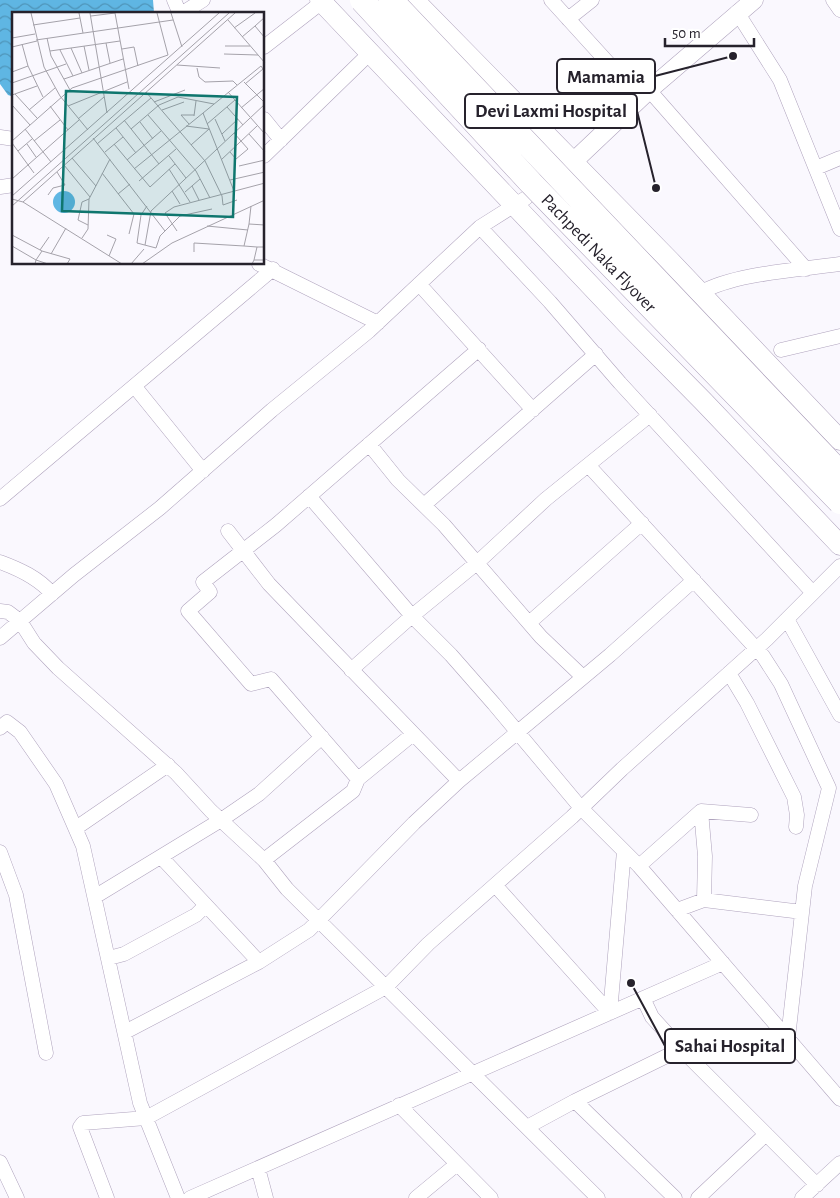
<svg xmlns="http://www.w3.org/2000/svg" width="840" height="1198" viewBox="0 0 840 1198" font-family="'Alegreya Sans',sans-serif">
<defs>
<pattern id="water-waves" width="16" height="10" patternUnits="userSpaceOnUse" patternTransform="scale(1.25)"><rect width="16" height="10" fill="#5fb6e3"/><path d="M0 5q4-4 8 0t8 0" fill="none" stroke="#4e94b8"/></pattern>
</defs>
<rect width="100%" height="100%" fill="#faf8fe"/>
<!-- water -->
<path fill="url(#water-waves)" d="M0 0H153L154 13 14 14V97L8 95 0 84Z"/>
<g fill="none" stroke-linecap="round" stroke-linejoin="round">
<defs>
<path id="minor" d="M174 0 180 14
M551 0 640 98
M833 0 840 10
M737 12 780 80 840 229
M181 14 203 0
M568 19 592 0
M264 47 322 2
M649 90 806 269
M264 119 281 140
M0 137 14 139
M264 156 370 53
M816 168 840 158
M0 187 14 185
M480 227 550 302 620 383 813 593
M259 264 378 323
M419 284 533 410
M700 293C735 273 800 270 840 264
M781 350 840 336
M135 387 203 471
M369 444 398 480 444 525 541 637 583 677
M588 465 763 656 781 684 829 788 805 886 788 1038
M309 496 412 616 451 655 494 704 581 808 639 866 840 1099
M0 499 273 269
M424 505 596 354
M228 531 269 584 459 781
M0 562C19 569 39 578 52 594
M0 611 8 612 20 621 34 643 58 668 176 773 211 811 264 860 287 889 598 1198
M787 619 840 715
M529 623 642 523
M0 638 74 575 160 508 272 410 369 331 480 227 526 198
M351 670 412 616 478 562 546 499 650 415
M729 673 747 703 794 797 797 815 796 827
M0 728 7 722 20 732 56 784 83 846 140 1103 178 1198
M358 779 271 679 251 684 188 611 210 592 203 582 276 525 479 349
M701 811 751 815
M76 828 168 765
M0 852 16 895 46 1053
M161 857 259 962
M264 860 353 791 358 779 413 734
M639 866 701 811 705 856 704 900
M495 885 610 1013 624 851
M96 896 221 820 259 794 322 737
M677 910 704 900 802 912
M109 958 124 954 196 915 205 906
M643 998 652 1017 681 1049 817 1185
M125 1032 259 962 309 930 414 823 459 781 610 655 694 580
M575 1101 675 1198
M399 1105 491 1198
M527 1127 575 1101 681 1049
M0 1162 17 1198
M258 1168 266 1198
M107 1198 80 1127 83 1123 146 1118 386 987 428 944 572 817 622 769 767 639 840 566
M190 1198 723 963
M416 1198 457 1164
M698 1198 766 1134
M802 1198 840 1163"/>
<path id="tertiary" d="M574 161 649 90 754 0"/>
<path id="secondary" d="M320 0 627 324 703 401 840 545
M414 0 669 260 840 440"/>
</defs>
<!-- minor casing -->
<use href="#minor" stroke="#afa3bd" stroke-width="15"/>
<!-- tertiary casing -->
<use href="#tertiary" stroke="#afa3bd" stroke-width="19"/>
<!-- secondary casing -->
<use href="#secondary" stroke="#afa3bd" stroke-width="21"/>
<!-- minor -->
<use href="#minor" stroke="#fff" stroke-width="14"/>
<!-- tertiary -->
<use href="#tertiary" stroke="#fff" stroke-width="18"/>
<!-- secondary -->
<use href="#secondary" stroke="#fff" stroke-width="20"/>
<defs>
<path id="trunk-bridge" d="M362 0 531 183 840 502
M391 0 840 473"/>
</defs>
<!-- trunk-bridge casing -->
<use href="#trunk-bridge" stroke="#afa3bd" stroke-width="25" stroke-linecap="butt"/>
<!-- trunk-bridge -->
<use href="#trunk-bridge" stroke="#fff" stroke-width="24"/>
</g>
<g text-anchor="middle" stroke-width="4" stroke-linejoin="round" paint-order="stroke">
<!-- street labels -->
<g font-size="18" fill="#26222c" stroke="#fff">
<text transform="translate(599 253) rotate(46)" y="6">Pachpedi Naka Flyover</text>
</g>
</g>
<!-- overview -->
<g transform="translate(12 12)">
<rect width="252" height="252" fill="#faf8fe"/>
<path d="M41 190a11 11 0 1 1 22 0a11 11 0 1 1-22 0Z" fill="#5fb6e3"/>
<path fill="none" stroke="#a5a2aa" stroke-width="1" d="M19 1 32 55 48 84 76 118M67 1 71 21M78 1 95 101M103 1 117 77M159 1 170 35M79 4 103 1M253 5 243 14 253 26M216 8 253 51M21 13 68 6M222 16 243 1M230 25 243 14M0 26 23 22M35 26 39 44 58 78M24 28 161 8M94 31 98 51M10 32 16 54 31 85M72 34 77 58M213 34H238M0 35 25 29M59 36 70 61M110 37 122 35 126 54M48 38 61 64M38 39 108 29M212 42 246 43M165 53 208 56M185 56 187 65 193 70 221 69 225 73M0 60 16 54M52 67 111 47M232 70 253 91M0 71 54 52M134 80 193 149 210 184 211 193 225 188M216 80 253 122M3 82 25 106M0 83 25 74M142 90 173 78M0 93 18 113M38 94 56 118M56 94 115 70M215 95 231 113M229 96 253 76M17 98 43 76M150 98 172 90M191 101 222 179M136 103 184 159 198 186M182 104 184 89M66 107 92 85M203 107 213 129M112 108 147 152M128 110 141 127M177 112 169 103H182M195 112 223 88M174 114 197 117 179 133M104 116 124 141M13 117 39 150M119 117 147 93 166 85 202 92M210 122 226 107M237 122 253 140M81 126 153 219M0 129 60 76 156 43 145 1M22 129 48 108M0 131 22 161M15 132 24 145M85 132 139 86M102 132 138 175 163 152M6 139 20 127M93 140 111 125M218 140 224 147 236 137 222 121M157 144 174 166M60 146 84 174M115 148 149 119M209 148 245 114M52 153 78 185M227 154 253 148M122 157 249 54 251 57 233 72M157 157 178 190M90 161 122 202 117 222M0 167 67 108M218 168 253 160M127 169 164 137M180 174 187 188M160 179 168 192M173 180 188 167M106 182 118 172M36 183 41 176 53 173 45 160M0 184 207 1M0 187 11 190 110 252M11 190 223 1M0 194 217 1M135 194 129 203 125 231 144 236 148 224 168 204 200 197M237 212 239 194M76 213 66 208 70 190 77 187M195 214 236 218M165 219 153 201 162 195 253 171M0 223 30 239 58 247 55 252M95 223 104 227 97 244M70 226 76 217 77 187 98 147M133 233 139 199 253 92M0 234 24 248 30 239M245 235 232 234 237 212 253 213M28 238 37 225M182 240V231L232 234M39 242 54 216M242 248 245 235H253M23 252 24 248 36 252M119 252 132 237M130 252 160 231 253 188M240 252 242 248H253"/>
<path fill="#0f766e" fill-opacity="0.15" stroke="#0f766e" stroke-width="2.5" d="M54 79 225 85 221 205 50 199Z"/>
<rect width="252" height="252" fill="none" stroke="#26222c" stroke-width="2.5"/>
</g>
<!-- callouts -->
<path fill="none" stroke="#26222c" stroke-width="2" d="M733 56L655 76M656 188L637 111M631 983L665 1046"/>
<g fill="#26222c" stroke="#fff" stroke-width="2">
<circle cx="733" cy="56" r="5"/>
<circle cx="656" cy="188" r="5"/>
<circle cx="631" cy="983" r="5"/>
</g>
<g fill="#fff" stroke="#26222c" stroke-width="2">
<rect x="557" y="59" width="98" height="34" rx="5"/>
<rect x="465" y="94" width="172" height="34" rx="5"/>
<rect x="665" y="1029" width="130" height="34" rx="5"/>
</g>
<g font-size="19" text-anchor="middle" font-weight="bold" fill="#26222c">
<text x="606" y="83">Mamamia</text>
<text x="551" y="117">Devi Laxmi Hospital</text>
<text x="730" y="1052">Sahai Hospital</text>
</g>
<!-- scale -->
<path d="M665 38v8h89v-8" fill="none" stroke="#26222c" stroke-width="2.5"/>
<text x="672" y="38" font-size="15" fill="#26222c" stroke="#ffffff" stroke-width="4" paint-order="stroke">50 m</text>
</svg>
